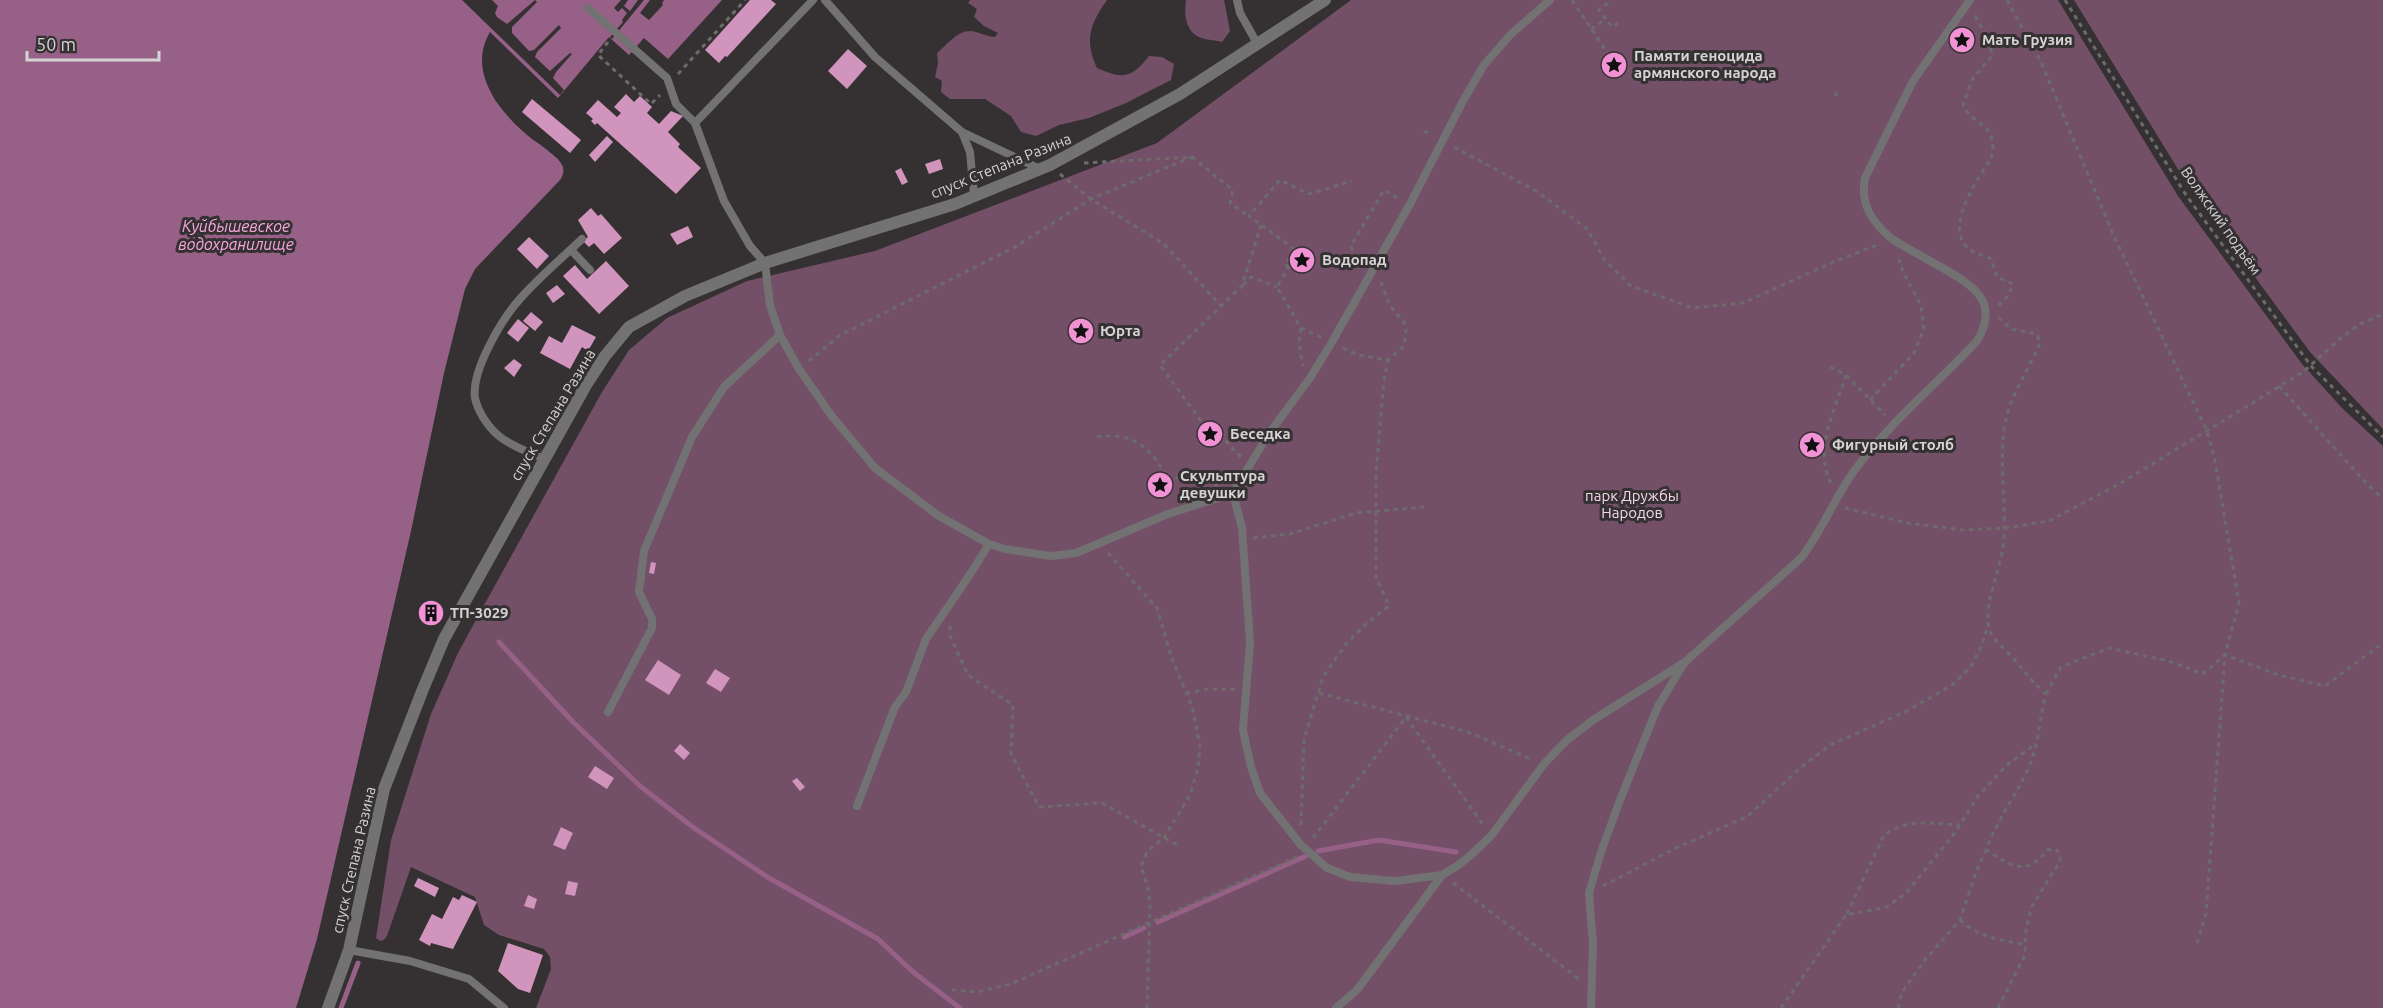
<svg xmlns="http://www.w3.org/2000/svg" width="2383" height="1008" viewBox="0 0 2383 1008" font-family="Ubuntu,sans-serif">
<rect width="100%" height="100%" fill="#353133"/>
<!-- green -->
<path fill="#744f68" d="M970 0H1107C1090 24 1084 40 1097 68 1122 79 1131 79 1149 56L1162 57 1174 64 1171 80 1126 103 1089 118 1059 125 1036 136 1021 132 1011 116 985 99H950L941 92 942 81 935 77 938 63 937 53C947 45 957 31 970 31 978 31 986 37 995 37L998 33 984 26 974 17 977 9 968 3Z
M1186 0H1224L1230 31 1222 42C1215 40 1203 40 1197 36 1185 29 1184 12 1186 0Z
M1351 0H2058L2178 196 2302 364 2343 409 2383 446V1008H536L551 969 550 957 544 949 499 935 484 925 475 897 411 867 387 936 384 940 380 941 376 938 391 840 431 714 458 653 483 607 602 392 629 350 667 318 747 281 875 251 1157 143Z
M2074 0H2383V429L2310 352 2189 187Z"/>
<!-- water -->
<path fill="#976086" d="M0 0H722L668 59 644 38 629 55 609 37 558 98 490 32C466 73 501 114 532 139 542 146 559 156 563 167 564 172 563 176 560 180L475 269 465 289 444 373 411 531 317 939 296 1008H0Z"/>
<!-- pier -->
<path fill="#353133" d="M462 0H492L498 6 495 13 497 17 507 24 535 0 537 2 512 27V33L529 51 534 50 559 25 561 28 537 52 535 57 550 71 570 53 572 54 556 72 553 78 564 90 560 95Z
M621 0H628L624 6 630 11 638 0H644L612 39 610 37 623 22 622 20 627 13 622 8 618 12 614 8Z
M650 0H664L662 3 663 5 649 20 640 13Z
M490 33 493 40 491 37 488 43 485 69 497 98 521 126 559 157 557 158 519 127 495 100 483 69V52Z"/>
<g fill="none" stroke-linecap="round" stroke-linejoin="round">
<!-- stream -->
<path stroke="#976086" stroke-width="5" d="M499 642 573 722 640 786 694 828 769 878 878 939 913 972 960 1008
M1318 851 1379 840 1456 852
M1158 922 1306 856
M1124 937 1144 928
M341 1008 358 963"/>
</g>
<!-- building -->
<path fill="#d195bd" d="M750 0H771L776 4 727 57 725 56 719 63 705 50Z
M848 49 867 66 847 89 828 71Z
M626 94 634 102 640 96 652 107 647 113 659 124 671 111 683 116 668 132 680 144 678 147 701 168 676 194 597 123 595 125 591 121 593 119 586 113 598 100 617 117 621 113 614 107Z
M532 99 581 140 570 153 522 112Z
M607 136 613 142 595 162 589 155Z
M940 159 943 169 929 174 925 164Z
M901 168 908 182 902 185 895 171Z
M591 208 598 216 601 214 622 238 604 254 594 243 589 247 583 241 588 237 578 220Z
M688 226 693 237 677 245 670 234Z
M529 237 549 256 537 269 517 249Z
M606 261 629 286 599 314 563 276 575 265 587 279Z
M557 285 565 294 553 303 546 293Z
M531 312 543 322 535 331 523 321Z
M518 319 529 328 518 342 507 333Z
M572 325 596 337 588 351 582 347 570 369 540 353 549 336 562 343Z
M514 359 522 365 514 377 504 368Z
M651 562 656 563 654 574 649 573Z
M658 660 681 675 669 695 645 680Z
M715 669 730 678 721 692 706 683Z
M680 744 690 753 684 760 674 751Z
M595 766 614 778 607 789 588 777Z
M797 778 805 787 800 791 792 781Z
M561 827 573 833 565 850 553 845Z
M418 878 439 888 435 897 414 886Z
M568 881 578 883 575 896 565 894Z
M462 895 477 902 453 949 431 943 430 946 419 940 432 914 442 919 453 897 459 900Z
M528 895 537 899 534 909 524 906Z
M508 943 543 955 530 993 518 989 498 971Z"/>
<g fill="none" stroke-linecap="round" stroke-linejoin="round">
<!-- path -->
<path stroke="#6e6b6c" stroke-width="3" stroke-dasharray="4.5 4.5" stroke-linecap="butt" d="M1572 0 1612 60
M2007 0 2041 62 2113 234 2207 431 2215 461 2239 603 2225 655 2206 913 2196 947
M2065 0 2186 195 2311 366 2383 437
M1608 3 1599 10 1612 27 1621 21
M1975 16 1990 42 1992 56 1973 78 1963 105C1972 126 2000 122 1991 159 1978 178 1946 224 1966 246 1972 254 1983 254 1991 259L1997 277 2013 284 2008 296 1997 307
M1591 29 1606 19
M608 42 598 55 651 104 660 95
M678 74 745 0
M1836 96V90
M1424 131 1432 135
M1454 147 1538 192 1587 229 1605 260 1631 286 1693 308 1743 303 1838 260 1880 244
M1084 163 1192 157 1233 190 1230 203 1249 216
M1060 174 1091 199 1164 244 1221 306
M1305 256 1288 268 1277 287 1301 328 1321 337
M1288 268 1285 262 1297 254V251L1249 216 1280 180 1309 194 1352 181
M1358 268 1351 246 1384 190 1398 198
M1243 285 1251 277 1277 287
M1301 328 1299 344 1303 366
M1343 348 1358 355 1388 360 1404 346 1406 330 1404 322 1390 306 1381 282
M809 361 839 336 1015 247 1091 199 1192 157
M1830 367 1846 375 1885 415
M2279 386 2365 482 2383 499
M1870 400 1914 353 1924 329 1921 305 1903 272 1899 259
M1097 437C1134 431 1153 449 1168 481 1188 474 1203 465 1217 486
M1241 457 1229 445 1215 423 1207 429 1160 365 1242 286 1261 225
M1831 483C1813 451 1836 407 1846 375
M1845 508 1907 523 1963 530 2005 528 2049 521 2121 483 2303 372 2343 336 2362 323 2383 314
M1253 538 1290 534 1356 513 1424 507
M1108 553 1157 608 1172 659 1192 706 1200 746 1198 768 1190 795 1165 836 1147 852 1141 866 1148 888 1150 904 1147 1008
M950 626V636L968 675 1013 705 1011 754 1039 807 1102 803 1179 846
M1186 693 1209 689H1235
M1319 693 1468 732 1531 759
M2046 694 2061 667 2109 648 2169 661 2203 674 2225 655 2279 675 2325 686 2383 643
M1301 825 1304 739 1323 677 1346 644 1366 624 1389 606 1376 577V472L1384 380 1388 360
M1313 838 1406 717 1484 826
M1453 883 1579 979
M1603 886 1674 849 1748 816 1799 769 1830 745 1907 711 1952 685 1970 668 1981 647 1988 626
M1847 914 1883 837C1903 817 1933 824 1960 825
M1960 920C1978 937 2001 940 2026 945
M952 990 977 992 1011 984 1297 857
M1781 1008 1846 915 1887 907 1907 892 1954 834 1978 796 2007 765 2034 745
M1898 1008 1902 992 1925 960 1960 920 1976 872 1986 850
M1998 1008 2025 955 2026 929 2032 906 2060 861V854L2055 849 2047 850C2026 878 2011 865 1986 850 1997 820 2014 799 2027 771 2039 747 2039 719 2046 694 2031 681 2025 671 2012 657 2003 646 1990 639 1988 624 1985 602 2000 570 2003 547 2008 505 1997 461 2006 419 2011 395 2030 367 2040 343L2037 334 2011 329 1998 317"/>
<!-- service -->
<path stroke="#737273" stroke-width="8" d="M813 0 695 123 724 201 750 246 765 263 770 305 780 335 799 369 831 415 875 468 939 516 989 544 1005 549 1051 556 1076 553 1168 514 1233 493
M825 0 875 57 962 132 1040 169
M1237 0 1240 13 1258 45
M1550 0 1510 35 1484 65 1463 101 1410 204 1332 342 1310 378 1268 435 1233 493 1242 528 1250 642 1243 730 1251 767 1260 793 1301 845 1327 868 1350 877 1395 881 1442 875 1457 866 1471 855 1491 836 1544 764 1567 740 1593 720 1685 662
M588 8 667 78 676 104 695 123
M962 132 970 152 974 195
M571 250 590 270
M544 459C529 452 512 447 499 436 488 427 478 412 475 398 471 371 502 319 519 300 538 278 561 259 582 239
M608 712 652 628V619L639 592 644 551 692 437 724 387 780 335
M857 806 895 707 906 692 926 639 969 576 989 544
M349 950 410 961 469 979 504 1008
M1336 1008 1357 990 1442 875
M1591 1008 1593 943 1589 893 1601 852 1620 800 1658 706 1685 662 1801 558C1822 531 1834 499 1854 471 1887 425 1938 383 1977 341 2001 301 1972 285 1941 267 1925 258 1908 249 1892 239 1872 222 1860 205 1865 178L1913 81 1970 0"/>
<!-- minor -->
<path stroke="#737273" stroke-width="12" d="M328 1008 349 950 384 789 423 689 444 639 586 385 605 356 629 327 685 296 765 263 955 204 1050 165 1180 94 1325 0"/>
</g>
<!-- icons -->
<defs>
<symbol id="sight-disc" viewBox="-11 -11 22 22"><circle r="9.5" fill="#f391d5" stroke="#353133"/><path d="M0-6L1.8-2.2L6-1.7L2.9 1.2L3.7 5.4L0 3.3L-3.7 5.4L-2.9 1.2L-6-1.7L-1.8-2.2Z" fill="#111"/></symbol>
<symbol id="building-disc" viewBox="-11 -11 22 22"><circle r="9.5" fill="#f391d5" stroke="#353133"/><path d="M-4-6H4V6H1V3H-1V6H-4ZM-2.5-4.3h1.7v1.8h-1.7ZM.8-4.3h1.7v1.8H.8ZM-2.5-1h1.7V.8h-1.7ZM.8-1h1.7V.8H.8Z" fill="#111"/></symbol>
</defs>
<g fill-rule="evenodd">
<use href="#sight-disc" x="1947" y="25" width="30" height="30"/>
<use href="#sight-disc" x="1599" y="50" width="30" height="30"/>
<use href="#sight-disc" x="1287" y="245" width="30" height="30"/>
<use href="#sight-disc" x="1066" y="316" width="30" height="30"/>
<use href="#sight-disc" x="1195" y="419" width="30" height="30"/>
<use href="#sight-disc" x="1797" y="430" width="30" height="30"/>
<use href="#sight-disc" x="1145" y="470" width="30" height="30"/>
<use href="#building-disc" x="416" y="598" width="30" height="30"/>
</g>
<g text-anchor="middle" stroke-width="6" stroke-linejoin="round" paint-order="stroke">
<!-- poi labels -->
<g font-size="15" font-weight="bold" fill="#d5d3d4" stroke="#353133" text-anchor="start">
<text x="1982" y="45">Мать Грузия</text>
<text x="1634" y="61">Памяти геноцида<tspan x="1634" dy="17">армянского народа</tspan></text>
<text x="1322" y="265">Водопад</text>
<text x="1100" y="336">Юрта</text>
<text x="1230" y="439">Беседка</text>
<text x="1832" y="450">Фигурный столб</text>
<text x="1180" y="481">Скульптура<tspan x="1180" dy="17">девушки</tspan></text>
<text x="450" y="618">ТП-3029</text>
</g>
<!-- street labels -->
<g font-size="15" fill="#d5d3d4" stroke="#353133">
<text transform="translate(1001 166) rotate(-22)" y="5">спуск Степана Разина</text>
<text transform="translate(2221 221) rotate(55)" y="5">Волжский подъём</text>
<text transform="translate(553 415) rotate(-59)" y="5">спуск Степана Разина</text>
<text transform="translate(354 860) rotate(-77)" y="5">спуск Степана Разина</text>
</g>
<!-- park labels -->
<g font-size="15" fill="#f7d5eb" stroke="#353133">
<text x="1632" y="501">парк Дружбы<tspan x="1632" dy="17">Народов</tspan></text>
</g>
<!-- water labels -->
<g font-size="16" font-style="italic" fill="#f8a6de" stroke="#353133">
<text x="236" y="232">Куйбышевское<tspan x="236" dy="18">водохранилище</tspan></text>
</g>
</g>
<!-- scale -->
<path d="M27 51v9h132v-9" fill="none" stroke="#d5d3d4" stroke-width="3"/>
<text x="36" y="51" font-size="18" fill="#d5d3d4" stroke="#353133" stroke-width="4.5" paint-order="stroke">50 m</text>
</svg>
